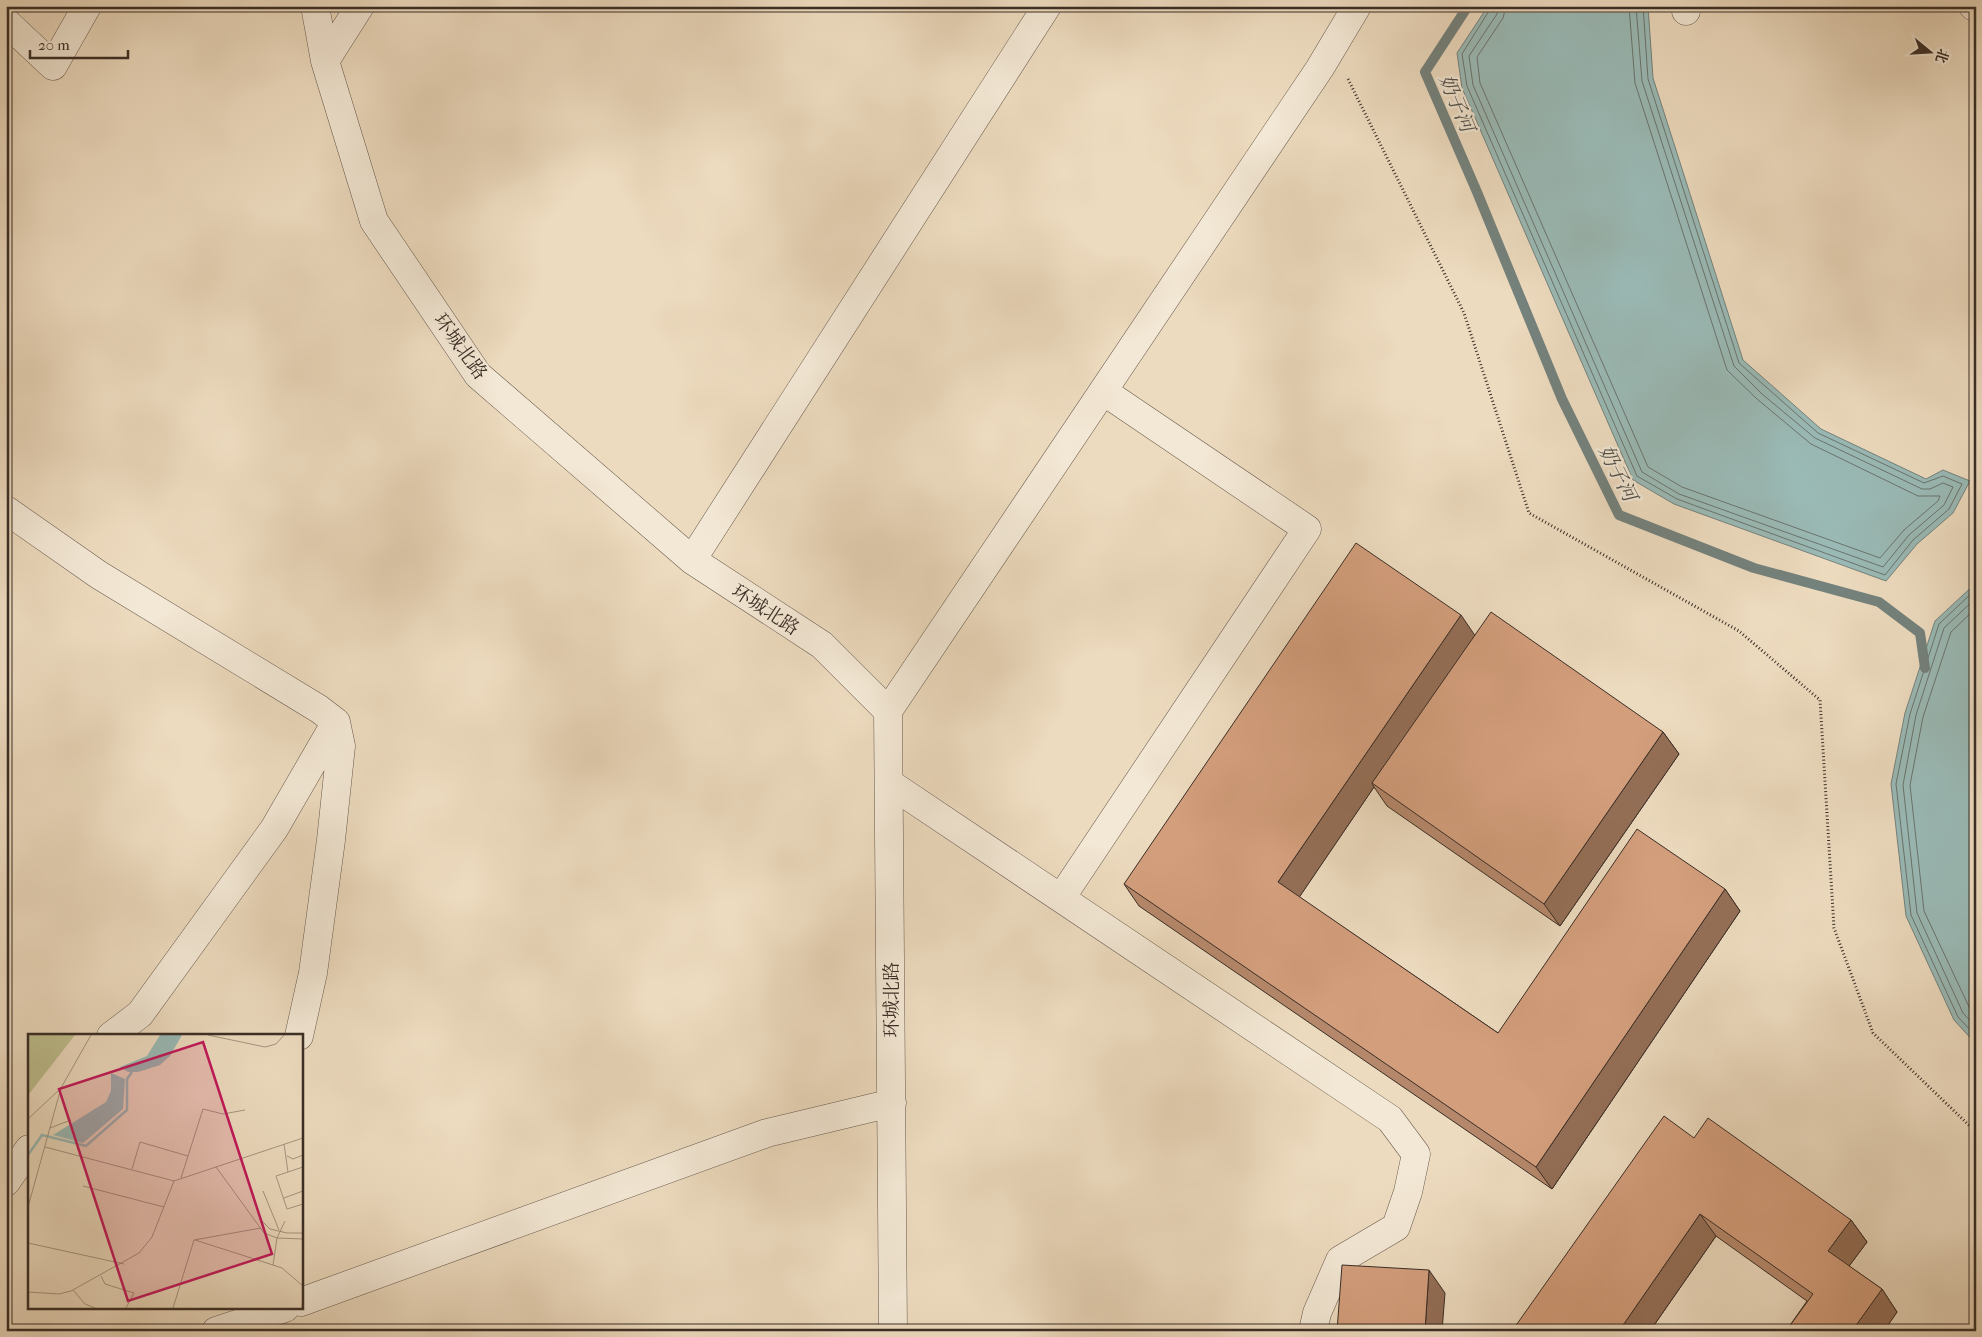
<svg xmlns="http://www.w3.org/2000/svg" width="1982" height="1337" viewBox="0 0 1982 1337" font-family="'IM FELL French Canon','Noto Serif SC',serif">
<rect width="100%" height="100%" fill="#eddbbf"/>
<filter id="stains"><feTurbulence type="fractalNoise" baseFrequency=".004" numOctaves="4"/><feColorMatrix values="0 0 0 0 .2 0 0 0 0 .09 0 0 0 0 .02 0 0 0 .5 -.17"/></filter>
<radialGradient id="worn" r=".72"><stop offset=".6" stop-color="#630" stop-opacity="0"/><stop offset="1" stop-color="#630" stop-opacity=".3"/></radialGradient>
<!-- water -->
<path fill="#9abab6" stroke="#74827d" d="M1488 6H1648L1653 78 1743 360 1821 429 1926 479 1943 470 1970 481 1953 513 1917 544 1886 581 1674 504 1633 480 1462 88 1457 53Z
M1976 583V1044L1954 1020 1906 916 1891 784 1905 713 1935 621Z"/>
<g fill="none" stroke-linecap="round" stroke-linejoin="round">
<!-- shore -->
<path stroke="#6a746e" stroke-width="1" d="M1492 6 1462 54 1467 86 1637 476 1677 499 1885 575 1913 540 1949 509 1962 484 1943 476 1924 483 1818 433 1739 363 1648 79 1643 6
M1499 6 1497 14 1469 56 1473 85 1642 472 1679 494 1883 567 1909 535 1944 505 1953 487 1943 483 1930 489H1922L1815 438 1762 394 1734 366 1642 81 1636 6
M1506 6 1503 18 1477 57 1480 83 1648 467 1682 487 1880 558 1904 530 1938 501 1940 496H1918L1811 444 1757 399 1727 370 1635 83 1629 6
M1976 589 1939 624 1910 714 1896 784 1911 915 1958 1017 1976 1036
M1976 598 1944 628 1916 715 1903 785 1917 913 1963 1013 1976 1027
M1976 608 1951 632 1923 717 1910 785 1924 911 1970 1009 1976 1016"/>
<!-- stream -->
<path stroke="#74827d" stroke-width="10" d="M1468 6 1425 72 1477 192 1562 399 1619 515 1754 568 1879 602 1920 633 1925 668"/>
<defs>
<path id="minor" d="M315 6 325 61 374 221 478 375 692 560 822 645 888 711 893 1331
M1686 6V11
M1973 6 1976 8
M6 22 53 66 87 6
M325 61 360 6
M6 510 99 575 319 709 336 722 341 746 331 840 313 973 299 1036
M692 560 1047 6
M888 711 1320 68 1357 6
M889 783 1390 1119 1416 1154 1408 1192 1396 1227 1340 1260 1317 1313 1313 1331
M1061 898 1307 529 1103 391
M111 1036 140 1014 274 829 336 722
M6 1182 29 1149
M301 1302 767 1133 892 1103
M216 1331 285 1308"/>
</defs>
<!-- minor casing -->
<use href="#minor" stroke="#67594d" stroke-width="29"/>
<!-- path -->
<path stroke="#3a2e27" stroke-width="3" stroke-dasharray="1 2.5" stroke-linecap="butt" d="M1348 79 1464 313 1529 513 1739 631 1820 700 1834 928 1873 1033 1976 1132"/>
<!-- minor -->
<use href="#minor" stroke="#f3e8d5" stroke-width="28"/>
</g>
<!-- wall -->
<path fill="#b5886b" stroke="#3a2e27" d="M1475 635 1663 732 1679 754 1560 926 1387 806 1374 787 1299 897 1498 1033 1725 889 1740 911 1552 1189 1139 906 1124 884Z
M1694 1138 1851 1220 1867 1242 1849 1266 1882 1289 1897 1312 1884 1331H1786L1807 1301 1716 1236 1650 1331Z"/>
<!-- shaded-wall -->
<path fill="#946f57" stroke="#3a2e27" d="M1461 615 1476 637 1372 783 1374 787 1294 905 1278 882Z
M1663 732 1679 754 1560 926 1544 904Z
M1725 889 1740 911 1552 1189 1536 1167Z
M1700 1214 1716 1236 1650 1331H1619Z
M1851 1220 1867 1242 1844 1273 1828 1251Z
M1429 1270 1445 1293 1442 1331H1425Z
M1882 1289 1897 1312 1884 1331H1852Z"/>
<!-- building -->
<path fill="#d39e7c" stroke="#3a2e27" d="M1356 543 1461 615 1278 882 1498 1033 1637 829 1725 889 1536 1167 1124 884Z
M1491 612 1663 732 1544 904 1372 783Z
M1664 1116 1694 1138 1708 1118 1851 1220 1828 1251 1882 1289 1852 1331H1786L1813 1294 1700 1214 1619 1331H1512Z
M1342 1265 1429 1270 1425 1331H1337Z"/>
<g text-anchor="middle" stroke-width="4.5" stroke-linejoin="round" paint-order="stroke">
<!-- street labels -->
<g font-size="19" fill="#3a2e27" stroke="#f3e8d5">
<text transform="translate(461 346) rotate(54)" y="7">环城北路</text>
<text transform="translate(766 609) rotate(33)" y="7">环城北路</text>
<text transform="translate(891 1000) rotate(-90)" y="7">环城北路</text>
</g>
<!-- water labels -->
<g font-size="20" font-style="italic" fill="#52514b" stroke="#f3e8d5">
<text transform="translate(1457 103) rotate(67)" y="7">奶子河</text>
<text transform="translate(1618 473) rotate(63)" y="7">奶子河</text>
</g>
</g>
<!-- overview -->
<g transform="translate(28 1034)">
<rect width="275" height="275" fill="#eddbbf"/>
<path d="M0 1H47L1 60 0 66Z" fill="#bebe8e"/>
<path d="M132 1H154L142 22 132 31 110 38H100L92 33 119 22ZM83 39 97 45 95 75 55 109 25 101 78 68 83 57Z" fill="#9abab6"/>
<path fill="none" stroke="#9abab6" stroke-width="2.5" d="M0 121 14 101 58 112 99 76V45L104 38"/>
<path fill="none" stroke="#a59682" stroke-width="1" d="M180 1 237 13 248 10 256 1M0 85 32 55M22 94 43 86M256 110 260 138 248 142 259 175 275 170M17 113 146 147M259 122 265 125 275 121M188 133 236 199 249 204 257 187M104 135 112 108 160 122M260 138 275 133M153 144 175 75 195 80 217 76M55 152 136 173M235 157 251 196M256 164 275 157M0 173 33 54 63 1M234 187 242 195 259 199H275M275 205 249 204 245 231 254 234 275 252M167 206 245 231M0 209 96 230M73 242 77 250 106 259 98 274M45 256 57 270 67 274M0 258 31 260 43 257 111 219 124 203 146 147 275 104M145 274 166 206 233 194M274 274 275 259"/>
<path fill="#c2185b" fill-opacity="0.15" stroke="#c2185b" stroke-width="2.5" d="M175 8 244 220 100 267 31 55Z"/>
<rect width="275" height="275" fill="none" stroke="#3a2e27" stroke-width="2.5"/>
</g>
<!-- margin -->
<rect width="1982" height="1337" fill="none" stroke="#eddbbf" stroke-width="25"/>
<rect x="8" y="8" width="1967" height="1322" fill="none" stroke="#3a2e27" stroke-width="2.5"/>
<rect x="12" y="12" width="1957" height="1312" fill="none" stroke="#3a2e27"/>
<!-- north arrow -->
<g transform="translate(1930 52) rotate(108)" stroke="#f3e8d5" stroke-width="4" paint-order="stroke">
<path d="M0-4L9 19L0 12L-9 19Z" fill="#3a2e27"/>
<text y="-8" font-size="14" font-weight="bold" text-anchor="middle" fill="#3a2e27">北</text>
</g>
<!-- scale -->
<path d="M30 50v8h98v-8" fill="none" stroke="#3a2e27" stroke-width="2.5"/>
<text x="38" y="50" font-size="15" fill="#3a2e27" stroke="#f3e8d5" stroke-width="4" paint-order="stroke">20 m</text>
<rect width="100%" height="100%" filter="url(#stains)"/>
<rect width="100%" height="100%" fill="url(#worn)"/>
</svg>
